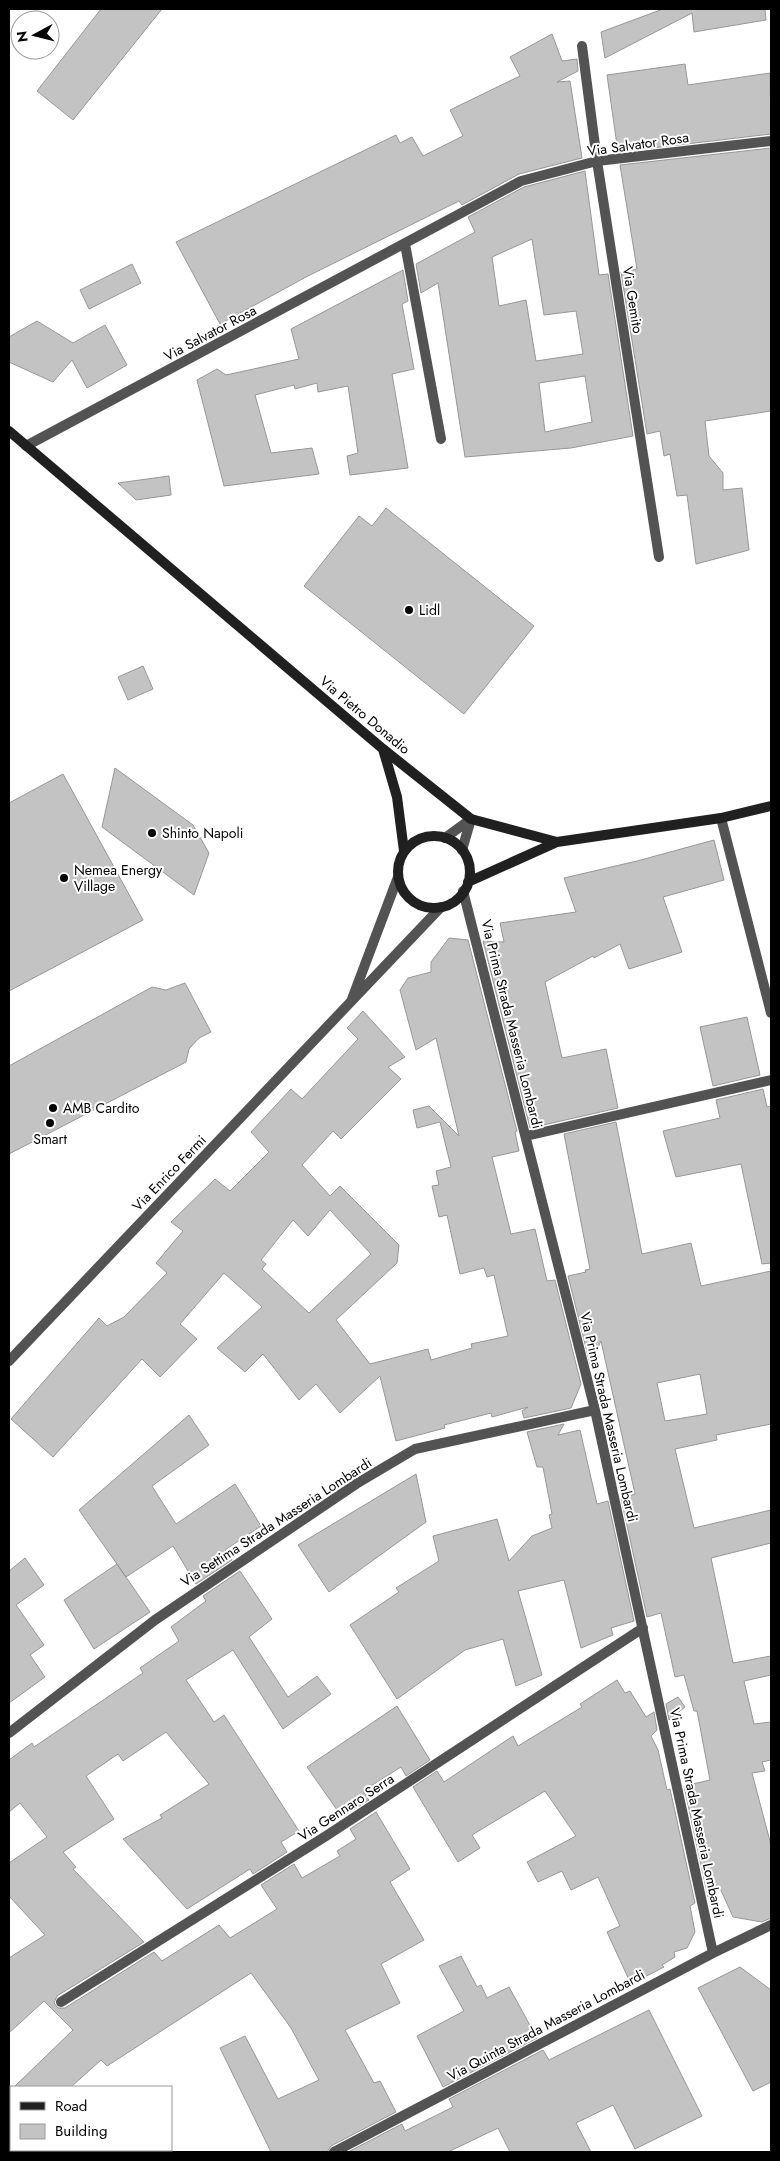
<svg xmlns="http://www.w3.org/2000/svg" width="780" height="2161" viewBox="0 0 780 2161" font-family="Jost,sans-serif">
<rect width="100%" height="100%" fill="#fff"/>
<!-- building -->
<path fill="#c3c3c3" stroke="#979797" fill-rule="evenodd" d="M101 9H162L73 120 37 91Z
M663 9H765L766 20 694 32 692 13 605 58 601 32Z
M552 34 562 61 577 59 578 71 557 82 570 81 582 158 519 174 462 205 459 201 306 277 220 324 176 242 396 135 400 143 412 137 423 156 463 136 450 110 520 76 510 57Z
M685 64 688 85 770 73 771 134 618 152 607 75Z
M771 148V411L705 421 709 456 723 473V490L742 488 749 550 696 564 687 495 677 496 670 454 664 456 660 431 647 434 621 272 637 269 620 165Z
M585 171 599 275 608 274 633 436 571 448 465 457 438 283 421 293 416 264 475 232 468 217 524 187ZM532 239 544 315 576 311 583 354 536 361 526 300 499 306 492 257ZM585 376 592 422 545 432 539 383Z
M132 264 141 283 89 309 80 290Z
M403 270 408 301 402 304 414 369 392 374 408 468 350 475 347 456 358 453 348 386 318 392 317 383 295 389 294 385 255 395 271 453 312 448 319 474 224 486 197 380 217 369 226 375 299 359 291 329Z
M37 321 73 343 105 325 127 365 87 388 72 360 53 382 9 362V337Z
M169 476 171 495 136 500 118 483Z
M386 508 534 626 464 714 304 586 359 516 372 526Z
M143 666 153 689 128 700 118 677Z
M115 768 193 825 209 853 194 895 102 827Z
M63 774 143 920 9 991V803Z
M714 840 724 880 663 897 682 952 629 969 620 944 594 958 593 956 545 982 562 1058 606 1049 618 1108 530 1128 483 941 504 942 500 923 576 912 564 878 637 861Z
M449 938 468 940 517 1131 515 1132 519 1151 492 1157 511 1234 535 1229 547 1281 555 1280 581 1384 571 1408 524 1418 522 1411 528 1407 492 1417 491 1413 444 1425 445 1428 396 1441 380 1376 340 1413 316 1384 299 1400 263 1354 245 1372 217 1348 262 1307 224 1273 180 1324 197 1339 160 1377 142 1359 53 1457 11 1419 99 1318 107 1326 124 1317 167 1273 156 1263 183 1231 171 1222 215 1179 230 1191 269 1152 251 1132 291 1089 302 1099 358 1039 347 1028 363 1011 405 1057 388 1067 401 1079 341 1139 333 1131 302 1165 330 1196 340 1186 399 1245 397 1263 336 1320 370 1364 428 1349 431 1360 472 1348 471 1344 508 1336 494 1275 487 1277 484 1268 460 1274 447 1215 439 1217 432 1186 439 1185 436 1171 451 1167 440 1122 417 1128 413 1110 429 1106 459 1136 436 1038 416 1050 400 990 408 978 431 972V962ZM330 1210 371 1254 309 1313 262 1269 266 1264 261 1260 293 1220 308 1236Z
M185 983 211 1032 199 1038 189 1049 186 1062 9 1154V1066L152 987 166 990Z
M747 1017 760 1075 713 1086 700 1027Z
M763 1089 767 1107 771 1106V1263L762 1264 741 1164 676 1177 663 1131 720 1118 716 1100Z
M616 1122 642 1254 691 1243 701 1286 771 1271V1424L716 1435 717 1440 675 1449 694 1528 771 1510V1543L711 1558 733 1663 771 1656V1675L744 1681 754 1724 771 1722V1760L762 1762 765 1771 752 1773 771 1845V1918L762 1922 733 1917 719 1886 715 1893 708 1897 684 1786 710 1780 697 1711H694L684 1675 675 1677 661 1613 647 1617 621 1498 635 1494 601 1341 590 1364 568 1276 586 1272 585 1270 590 1269 564 1134ZM700 1374 707 1414 665 1421 657 1383Z
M189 1415 209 1445 152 1486 176 1524 235 1484 261 1526 225 1550 232 1560 196 1584 173 1546 126 1577 79 1510Z
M564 1424 558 1435 580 1430 597 1504 608 1501 634 1621 611 1628 613 1635 581 1648 564 1580 518 1591 542 1675 516 1686 503 1639 465 1650 397 1699 350 1625 399 1592 396 1588 439 1561 433 1536 497 1519 509 1561 532 1536 552 1528 549 1515 552 1514 543 1467H537L527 1432Z
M416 1474 426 1522 329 1592 298 1545Z
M25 1558 44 1585 16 1605 44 1645 30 1655 45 1677 9 1703V1571Z
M117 1564 150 1612 94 1649 64 1600Z
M240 1571 272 1619 249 1637 288 1697 317 1676 331 1694 283 1729 233 1650 186 1680 214 1722 224 1715 299 1831 281 1842 287 1852 253 1874 250 1869 187 1909 123 1839 162 1818 160 1815 209 1784 166 1732 123 1761 118 1754 86 1776 114 1819 63 1852 76 1867 73 1869 144 1942 57 1996 54 2003 58 2008H65L154 1952 162 1961 219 1925 230 1938 277 1909 261 1885 294 1864 302 1878 340 1856 337 1851 356 1839 350 1829 376 1812 410 1869 390 1882 424 1940 381 1964 400 2003 345 2030 374 2083 380 2081 396 2112 331 2146 327 2152H271L220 2048 245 2036 278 2099 319 2080 291 2028 251 1973 107 2066 101 2060 71 2087H14L73 2030 44 2001 9 2033V1958L45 1935 9 1896V1863L47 1837 20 1803 9 1812V1760L32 1743 34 1747 143 1673 140 1668 179 1641 171 1627 206 1601 203 1596Z
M617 1680 625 1693 630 1691 646 1717 654 1712 657 1730 651 1736 658 1750 667 1790 670 1789 695 1903 690 1906 695 1932 687 1948 674 1952 675 1957 662 1965 664 1967 631 1984 607 1932 620 1926 598 1877 571 1890 562 1871 538 1882 527 1862 576 1836 545 1791 472 1835 480 1848 458 1862 413 1787 437 1771 444 1782 513 1736 518 1746 582 1707 580 1704Z
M678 1697 685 1707 669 1720 666 1704Z
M397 1706 430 1760 406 1776 401 1767 363 1791 369 1800 342 1817 307 1767Z
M461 1956 477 1987 481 1985 487 1998 509 1987 537 2038 443 2087 417 2036 464 2011 439 1966Z
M740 1967 771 1990V2082L753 2091 698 1988Z
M649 2010 702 2116 635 2149 613 2105 576 2123 591 2152H510L498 2128 448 2152H348L402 2124 405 2131 453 2107 449 2099 543 2050 549 2060Z"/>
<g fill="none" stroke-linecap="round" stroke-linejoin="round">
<!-- minor -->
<path stroke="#535353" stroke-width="10" d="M582 46 597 161 659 557
M405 244 441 439
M26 446 521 181 597 161 771 141
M721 818 771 1013
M445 838 471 819
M462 850 471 819
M463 891 595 1410 713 1953
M352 999 398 877
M526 1136 771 1080
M9 1361 441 907
M9 1733 155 1620 356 1484 415 1449 595 1410
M61 2002 326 1836 643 1628
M9 2140 11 2143
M18 2150 20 2152
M334 2152 713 1953 771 1925"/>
<!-- secondary -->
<path stroke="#202020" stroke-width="10" d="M9 431 383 749 471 819 557 842 721 818 771 806
M383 749 397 797 404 851
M398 872a36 36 0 1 1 72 0a36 36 0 1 1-72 0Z
M468 882 557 842"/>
</g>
<!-- markers -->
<g fill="#000" stroke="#fff" stroke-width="2">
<circle cx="409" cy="610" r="5"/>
<circle cx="152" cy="833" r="5"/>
<circle cx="64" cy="878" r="5"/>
<circle cx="53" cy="1108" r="5"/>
<circle cx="50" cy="1123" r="5"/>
</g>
<g text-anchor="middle" stroke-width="4" stroke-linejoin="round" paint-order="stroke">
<!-- street labels -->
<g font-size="14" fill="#000" stroke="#fff">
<text transform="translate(638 144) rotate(-8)" y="5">Via Salvator Rosa</text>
<text transform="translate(633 300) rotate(81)" y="5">Via Gemito</text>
<text transform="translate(210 333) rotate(-28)" y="5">Via Salvator Rosa</text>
<text transform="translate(365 715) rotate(40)" y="5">Via Pietro Donadio</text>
<text transform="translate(512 1024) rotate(76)" y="5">Via Prima Strada Masseria Lombardi</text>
<text transform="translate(169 1173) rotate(-46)" y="5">Via Enrico Fermi</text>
<text transform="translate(609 1417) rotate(77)" y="5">Via Prima Strada Masseria Lombardi</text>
<text transform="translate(276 1522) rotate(-33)" y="5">Via Settima Strada Masseria Lombardi</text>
<text transform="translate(346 1807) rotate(-33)" y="5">Via Gennaro Serra</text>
<text transform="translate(697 1813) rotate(78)" y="5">Via Prima Strada Masseria Lombardi</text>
<text transform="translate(546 2025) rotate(-28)" y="5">Via Quinta Strada Masseria Lombardi</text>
</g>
<!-- poi labels -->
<g font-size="14" fill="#000" stroke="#fff" text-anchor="start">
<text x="419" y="615">Lidl</text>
<text x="162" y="838">Shinto Napoli</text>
<text x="74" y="875">Nemea Energy<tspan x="74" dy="16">Village</tspan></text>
<text x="63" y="1113">AMB Cardito</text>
<text x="50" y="1144" text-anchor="middle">Smart</text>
</g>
</g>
<!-- border -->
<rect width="780" height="2161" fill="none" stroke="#000000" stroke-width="20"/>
<!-- legend -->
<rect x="10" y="2086" width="162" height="65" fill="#ffffff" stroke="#999999"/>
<rect x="20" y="2102" width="25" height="8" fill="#202020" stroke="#999999"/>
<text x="55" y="2111" font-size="15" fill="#000000">Road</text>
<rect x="20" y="2124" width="25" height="15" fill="#c3c3c3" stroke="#999999"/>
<text x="55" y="2136" font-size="15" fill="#000000">Building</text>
<!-- north arrow -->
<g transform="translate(35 35) rotate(263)"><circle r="24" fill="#ffffff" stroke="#999999"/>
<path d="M0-4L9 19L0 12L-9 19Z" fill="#000000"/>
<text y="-8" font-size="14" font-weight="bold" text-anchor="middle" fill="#000000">N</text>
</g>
</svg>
